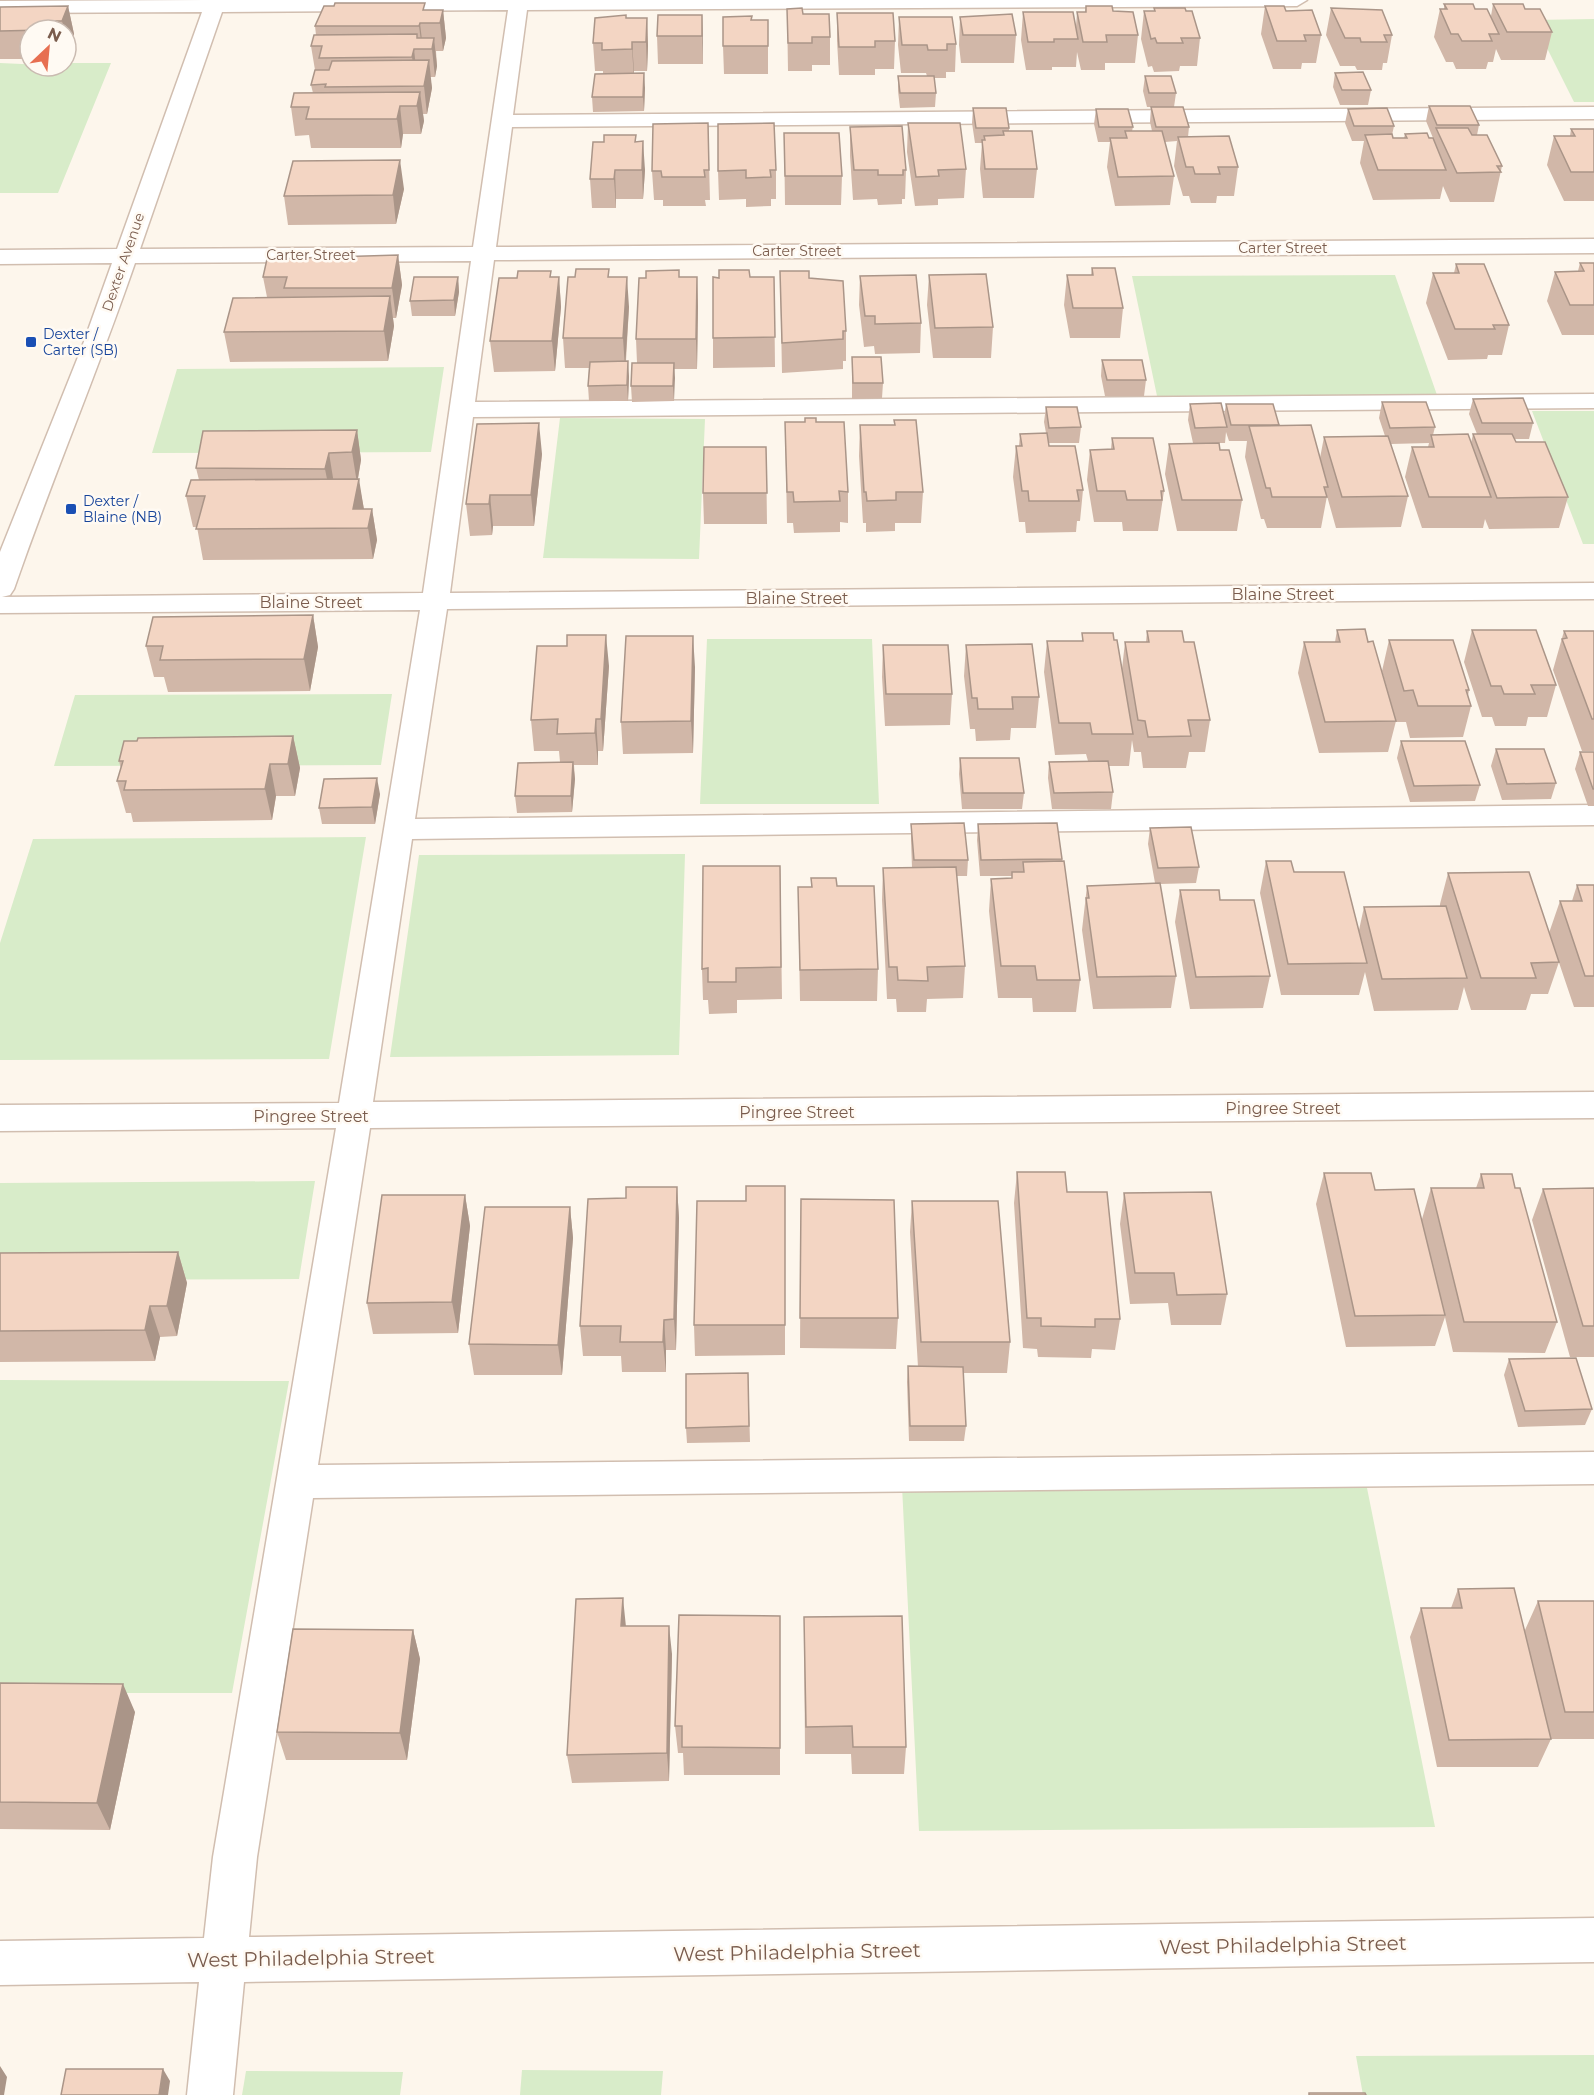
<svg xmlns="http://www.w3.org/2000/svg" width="1594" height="2095" viewBox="0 0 1594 2095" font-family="Montserrat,sans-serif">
<rect width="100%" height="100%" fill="#fdf6ec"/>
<!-- green -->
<path fill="#d8ecc9" d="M1594 19V102H1574L1533 20Z
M0 63 66 66V63H111L58 193H0Z
M1395 275 1437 395 1157 396 1132 276Z
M444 367 431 452 152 453 177 369Z
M1532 411H1594V544H1583Z
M560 418 705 419 699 559 543 558Z
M707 639H872L879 804H700Z
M392 694 381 765 54 766 75 695Z
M366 837 329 1059 0 1060V943L33 839Z
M685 854 679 1055 390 1057 419 855Z
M315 1181 299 1279 0 1280V1183Z
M0 1380 289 1381 232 1693H0Z
M1366 1483 1435 1827 919 1831 902 1486Z
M1594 2055V2095H1363L1356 2056Z
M522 2070 663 2071 661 2095H520Z
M246 2071 403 2072 400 2095H242Z"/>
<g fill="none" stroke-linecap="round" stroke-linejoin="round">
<defs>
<path id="minor" d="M206 0H1307L1297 6 527 10 513 115 1594 107V119L512 127 496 247 1594 239V253L494 260 475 402 1594 394V408L473 417 450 593 1594 583V599L447 609 415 819 1594 805V825L412 839 373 1102 1594 1092V1118L370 1128 318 1465 1594 1452V1484L313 1498 257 1857 249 1937 1594 1918V1962L244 1982 233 2095H187L199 1982 0 1985V1941L204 1938 213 1857 336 1128 0 1131V1105L339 1103 420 610 0 613V552L82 347 112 263 0 264V250L117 249 202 12 0 13V1ZM508 10 473 247 140 249 222 12ZM471 261 423 593 2 597 10 595 14 589C52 479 97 373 135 263Z"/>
</defs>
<!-- minor casing -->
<use href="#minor" stroke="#d1beb0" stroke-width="3"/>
<!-- minor -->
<use href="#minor" fill="#fff" fill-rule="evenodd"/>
</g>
<!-- wall -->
<path fill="#d1b7a8" d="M1444 4 1475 9 1491 16 1493 4 1525 9 1552 32 1545 60H1501L1496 49 1493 62H1488L1486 69H1456L1453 62H1446L1434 37 1440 9H1444Z
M68 6 74 34 68 49H66V30H30V59H0V7Z
M1086 6 1113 11 1138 35 1135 63H1105V70H1081L1077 52 1076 67H1052V70H1026L1021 40 1023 12 1076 27 1077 12H1085Z
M1265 6 1286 11 1321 35 1316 63H1302L1301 69H1273L1261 34Z
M1154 8 1200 38 1197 66H1180L1179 71 1154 72 1152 66 1148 67 1141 39 1144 11H1154Z
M1331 8 1392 35 1387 63H1383L1382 70H1357L1355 66H1340L1326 35Z
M787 9 803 14 830 37V65H812V71H788Z
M426 10H443L446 38 443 51H436L437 66 435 77H430L432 88 427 114H423L424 121 421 134H403L401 148H311L309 135 295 136 291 107 313 93 311 85 315 70 311 46 316 35 315 26Z
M837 13 895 41 894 69H875V75H839L837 41Z
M702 15 703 64H658L657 36Z
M752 16V20H768V74H724L723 46Z
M899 17 956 44 955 72H946V78H934L936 93 935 107 900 108 898 91V76H927L926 73H901L898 45Z
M960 17 1016 35 1014 63H961L959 45Z
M626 18H647L648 46 647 71H634V73L645 88 644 111 593 112 592 97 603 74V71H595L593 43Z
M1335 73 1371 90 1368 105H1340L1333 87Z
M1145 76 1176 93 1174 107 1189 127 1188 137 1238 167 1234 196H1217L1216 203H1191L1189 196H1183L1174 166 1177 141 1165 142 1174 176 1170 205 1115 206 1107 167 1110 142H1098L1094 124 1096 109 1133 127 1132 131H1152L1150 122 1151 107H1147L1143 91Z
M1429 106 1479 125 1477 135 1502 166 1494 202H1450L1443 186 1440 199 1373 200 1360 163 1364 141H1352L1345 123 1348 109 1394 126 1392 135 1393 138H1404L1405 134 1433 138 1426 121Z
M973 108 1009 128V131L1037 169 1034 198H983L980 169 982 143H975L972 123Z
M708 123 710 200H705L706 206H663V200H654L652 171Z
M908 123 966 169 964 198 938 199V205L915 206 907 152Z
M850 127 906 170 905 199H902V204L878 205 877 199 853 200 850 156Z
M1571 129H1594V201H1564L1547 165 1554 136H1570Z
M784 133 842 176 841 205H785Z
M636 135V142L645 170 643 199H616V208H592L590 179 604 142Z
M776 170V199H771V206L746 207V199L719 200 718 171Z
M404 189 396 224 288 225 284 196Z
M398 255 402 285 396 318H393L394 326 388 361 230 362 224 332 267 297 263 277Z
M1580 263H1594V335H1562L1547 301 1555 272 1578 271Z
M1456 264 1509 325 1502 355H1488L1487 359 1448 360 1426 303 1433 273H1454Z
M1092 268 1123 308 1120 338H1070L1064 305 1067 275H1091Z
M780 271 809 278 846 331V361H843V369L782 373Z
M929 275 993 327 991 358H933L927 305Z
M860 276 921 323 920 353 875 354 874 346 864 347 859 305Z
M458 277 459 292 455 316H412L410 301Z
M559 277 561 307 555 371 494 372 490 341 517 278Z
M575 277H609L629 307 626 361 629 377 628 401H589L588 386 589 368H565L563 338Z
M697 277 698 307 697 369H674V401L632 402 631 386 637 363 636 339 646 278Z
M750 277H774L775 367 713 368V338Z
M852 357 883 383 882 398 852 399Z
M1102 360 1146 380 1144 396H1105L1101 376Z
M1473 399 1533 423 1529 439H1514L1516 442 1568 497 1559 528 1489 529 1485 519 1483 528H1422L1405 477 1412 447H1428L1429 443 1391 444 1408 496 1401 527 1336 528 1327 496 1321 528H1267L1264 519H1261L1245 457 1247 441H1229L1226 432 1225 443H1219L1220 450 1242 500 1237 531H1177L1165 474 1169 444 1193 443 1188 420 1190 404 1224 416 1226 404 1279 426 1320 458 1324 437 1385 436 1379 418 1382 402 1435 427 1433 435 1471 443 1473 434H1477L1469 414Z
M1046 407 1081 427 1079 443H1048L1049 446 1083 490 1080 521H1077L1076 532 1026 533 1025 522H1019L1013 477 1016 446H1019L1020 434 1046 433 1044 422Z
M894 420 923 492 921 523H895V531L866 532V523H863L859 456 860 425H894Z
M785 422H816L848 492V523L840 522V532L794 533 793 523H787Z
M357 430 361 460 358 479 364 509H372L377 540 373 559 203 560 197 527H193L186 496 199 480 196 468Z
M1112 438 1164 491 1158 531H1123L1122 522H1094L1087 480 1090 450 1111 449Z
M766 447 767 524H704L703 493Z
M542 454 534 526H493L492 535 470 536 466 504Z
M313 615 318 647 310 691 168 692 164 677H154L146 646Z
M1337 630 1368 642 1396 721 1388 752 1319 753 1298 673 1304 642H1335Z
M1472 630 1556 685 1547 717H1528L1526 726H1495L1492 717H1482L1464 662Z
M1147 631 1184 642 1210 720 1205 752H1189L1186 768H1143L1141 752H1134L1132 740 1129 766H1108L1113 792 1111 809H1052L1048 778 1049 762 1088 761 1086 754 1055 755 1044 672 1047 641H1082V633L1114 640 1122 669 1125 642H1146Z
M1564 631H1594V751H1582L1553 670Z
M1389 640 1469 690 1468 696 1471 706 1463 737 1410 738 1406 722H1396L1382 671Z
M883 645 952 694 950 725 885 726 882 677Z
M966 645 1039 697 1036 728H1011L1010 740 976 741 975 729H970L964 676Z
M609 666 603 751H598V765H574L575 779 572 812 517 813 515 796 560 762 559 751H534L531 720Z
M695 667 693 753 623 754 621 722Z
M293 736 300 768 295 796H276L272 820 133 822 131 813H126L117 781 121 769 119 761 137 741Z
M1401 741 1480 785 1475 801 1410 802 1397 758Z
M1496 749 1556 783 1551 799 1502 800 1491 766Z
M1580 752H1594V806H1588L1575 769Z
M960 758 1024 793 1022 809H962L959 774Z
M380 794 375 824H322L319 808Z
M911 824 968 860 967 876H957L965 966 963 998 927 999 926 1012H897L896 999H887L882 900 883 868H912L911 840Z
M978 824 1062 859 1080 980 1076 1012H1033L1032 998H998L989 911 991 879 1012 878V876H980L977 840Z
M1150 828 1199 867 1196 883 1160 884 1176 976 1171 1008 1093 1009 1082 930 1087 886 1155 883 1148 844Z
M1266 861 1294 872 1359 930 1364 907 1440 906V904L1448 873 1559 962 1548 994H1531L1526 1010H1471L1464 987 1458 1010 1374 1011 1365 972 1359 995H1281L1260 893Z
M780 866 782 999 737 1000V1013L709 1014 708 1000H703L702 969Z
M811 878 837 886 878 969 877 1001H800L798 887H811Z
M1577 885H1594V1007H1574L1549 933 1560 901H1572Z
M1180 890 1220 900 1270 976 1263 1008 1190 1009 1175 922Z
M1017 1172 1067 1192 1120 1319 1115 1350 1092 1349 1091 1358 1038 1357 1037 1349 1023 1348 1014 1203Z
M1324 1173 1375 1190 1422 1219 1431 1188H1476L1481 1174 1515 1188 1557 1322 1545 1353 1453 1352 1445 1317 1435 1346 1346 1347 1316 1204Z
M785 1186V1355L695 1356 694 1325 746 1201Z
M677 1187 679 1218 676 1350H666V1372H622L621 1356H583L580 1326 626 1198Z
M1594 1188V1357H1570L1532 1220 1543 1189Z
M1124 1193 1227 1294 1221 1325H1171L1168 1303 1130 1304 1120 1224Z
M465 1195 470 1226 458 1333 373 1334 367 1303Z
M801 1199 898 1318 896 1349 800 1348Z
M912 1201 1010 1342 1007 1373H963L966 1426 964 1441H909L907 1382 908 1366 918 1367 910 1232Z
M570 1207 573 1238 562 1375H474L469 1344Z
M178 1252 187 1283 177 1336 160 1337 155 1361 0 1362V1253Z
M1509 1359 1592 1409 1585 1425 1518 1427 1504 1375Z
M748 1373 750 1442 687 1443 686 1428Z
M1458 1589 1525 1630 1538 1601H1594V1739H1551L1538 1767H1437L1410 1637 1421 1608H1451Z
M780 1616V1775H684L683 1753H678L675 1726Z
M804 1617 906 1747 904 1774H852L851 1754H805Z
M625 1626 672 1654 669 1781 572 1783 567 1755Z
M413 1630 420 1659 407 1760H286L277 1732Z
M0 1683 135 1712 110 1830 0 1829Z"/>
<!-- shaded-wall -->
<path fill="#aa9588" d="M68 6 74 34 68 49 66 39V30H64L62 21Z
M443 10 446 38 443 51 440 23Z
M702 15 703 43V64L702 36Z
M647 18 648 46 647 71 646 42Z
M48 21 50 30H44Z
M420 23 423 49H422L419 26Z
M434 38 437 66 435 77 432 49Z
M632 42 634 71V78L632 49Z
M414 49 417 77 416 85 412 57Z
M429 60 432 88 427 114 424 86Z
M644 73 645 88 644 111 643 97Z
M420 92 424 121 421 134 417 106Z
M400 106 403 134 401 148 397 119Z
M643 141 645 170 643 199 642 170Z
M400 160 404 189 396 224 393 195Z
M615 170 616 199V208L614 179Z
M398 255 402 285 396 318 392 288Z
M458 277 459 292 455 316 454 300Z
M559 277 561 307 555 371 552 341Z
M627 277 629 307 625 368 623 338Z
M697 277 698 307 697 369 696 339Z
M390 296 394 326 388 361 384 331Z
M628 361 629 377 628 401 627 385Z
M674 363 675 378 674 401 673 386Z
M539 423 542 454 534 526 531 495Z
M357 430 361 460 357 483 352 452Z
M329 453 334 484 331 499 325 469Z
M359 479 364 510 353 509Z
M490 495 493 526 492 535 489 504Z
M372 509 377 540 373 559 368 528Z
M313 615 318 647 310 691 304 659Z
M606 635 609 666 603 751 601 719Z
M693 636 695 667 693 753 691 721Z
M596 719 598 751V765L595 733Z
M293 736 300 768 295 796 288 764Z
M573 762 575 779 572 812 571 796Z
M270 764 276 796 272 820 265 789Z
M377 778 380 794 375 824 372 807Z
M677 1187 679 1218 676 1350 674 1319Z
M465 1195 470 1226 458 1333 452 1302Z
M570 1207 573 1238 562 1375 558 1345Z
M178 1252 187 1283 177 1336 167 1306Z
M150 1306 160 1337 155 1361 145 1330Z
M664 1320 666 1350V1372L663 1342Z
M623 1598 626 1627 621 1626Z
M669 1626 672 1654 669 1781 667 1753Z
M413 1630 420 1659 407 1760 400 1733Z
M123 1684 135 1712 110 1830 97 1803Z
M0 2066 7 2077 4 2095H0Z
M163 2069 170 2081 168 2095H159Z"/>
<!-- building -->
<path fill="#f3d5c3" stroke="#aa9588" stroke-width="1.5" d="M335 3H425L423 10H443L440 23H420L419 26H315L324 6H334Z
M1444 4H1473L1475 9H1487L1499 34H1489L1492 41H1462L1458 34H1451L1440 9H1447Z
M1493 4H1523L1525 9H1540L1552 32H1507Z
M68 6 62 21H48L44 30 0 31V7Z
M1086 6H1112L1113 11 1133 12 1138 35H1106L1107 42H1083L1077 12H1086Z
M1265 6H1284L1286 11 1312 10 1321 35H1304L1306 41H1277Z
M802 8 803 14H829L830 37H812V43H788L787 9Z
M1154 8H1185L1186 11H1192L1200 38H1181L1183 43H1157L1155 38 1151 39 1144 11H1155Z
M1331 8 1382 10 1392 35H1384L1387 42H1361L1360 38H1345Z
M1023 12H1073L1078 39H1054V42H1028Z
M837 13H893L895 41H875V47H839Z
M1012 14 1016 35H963L960 17Z
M626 15V18H647L646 42H632V49L602 50V43H593L595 18Z
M658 15H702V36H657Z
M752 16 751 20H768V46H723V17Z
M899 17H952L956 44H947V50H928L927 45H902Z
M417 34V38H434L432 49H414L412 57 319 58 322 46H311L314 35Z
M429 60 424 86 325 87 326 84 311 85 315 70H329L332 61Z
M1363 72 1371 90H1342L1335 73Z
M644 73 643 97H592L595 74Z
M898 76H934L936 93H900Z
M1145 76H1171L1176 93H1149Z
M420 92 417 106H400L397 119H306L309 107H291L294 93Z
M1429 106H1470L1479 125H1437Z
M1151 107H1183L1189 127H1156Z
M973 108H1006L1009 128H976Z
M1387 108 1394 126H1354L1348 109Z
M1096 109H1128L1133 127H1099Z
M708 123 709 170H704L705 177H662L661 171H652L653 124Z
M774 123 776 170H770L771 177 746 178V170L718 171V124Z
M908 123H960L966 169 938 170 939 176 916 177Z
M902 126 906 170H903V175H878V170H854L850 127Z
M1436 128H1468L1472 135H1487L1502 166H1497L1501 172 1457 173Z
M1571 129H1594V172H1571L1554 136H1575Z
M1003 131H1032L1037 169H985L982 140H985L984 136 1004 135Z
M1125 131H1162L1174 176 1118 177 1110 138H1127Z
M784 133H839L842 176H785Z
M1427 133 1429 138H1433L1446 170H1378L1365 135 1392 134 1393 138H1407L1405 134Z
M604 135H636L635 142 643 141 642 170H615L614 179H590L593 142H604Z
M1229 136 1238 167H1218L1220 174H1195L1193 167H1186L1178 137Z
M400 160 393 195 284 196 293 161Z
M398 255 392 288H284L287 277H263L267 259Z
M1580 263H1594V305H1570L1555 272 1584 271Z
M1456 264H1484L1509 325H1493L1495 329H1455L1433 273H1459Z
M1092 268H1115L1123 308H1073L1067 275H1093Z
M576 269H609L608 277H627L623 338H563L568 277H575Z
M679 270V277H697L696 339H636L639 278H646V271Z
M719 270H749L750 277H774L775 337 713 338V277L719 278Z
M518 271H551L550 277H559L552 341H490L499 278H517Z
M780 271H809V278L843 281 846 331H843V339L782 343Z
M986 274 993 327 935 328 929 275Z
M916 275 921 323 875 324V316H865L860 276Z
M414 277H458L454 300 410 301Z
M390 296 384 331 224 332 233 298Z
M852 357H881L883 383H853Z
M1102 360H1142L1146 380H1107Z
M628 361 627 385 588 386 590 362Z
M632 363H674L673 386H631Z
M1523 398 1533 423H1482L1473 399Z
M1382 402H1426L1435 427 1390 428Z
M1221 403 1227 427 1195 428 1190 404Z
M1226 404H1273L1279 425H1231Z
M1046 407H1077L1081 427 1049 428Z
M805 418H816V422H844L848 492 839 491 840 501 794 502 793 492H787L785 422H805Z
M894 420H916L923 492H896V500L867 501 866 492H864L860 425H895Z
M539 423 531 495H490L489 504H466L477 424Z
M1311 425 1328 487H1324L1327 497H1272L1270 488H1266L1249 426Z
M357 430 352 452 329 453 325 469 196 468 203 431Z
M1047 433 1049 446H1075L1083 490H1077L1079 501H1029L1028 491H1022L1016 446H1022L1020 434Z
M1468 434 1491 497H1429L1412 447H1434L1431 435Z
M1473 434H1512L1516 442H1545L1568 497 1497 498Z
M1388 436 1408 496 1342 497 1324 437Z
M1112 438H1153L1164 491H1161L1162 500H1127L1125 491H1097L1090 450 1114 449Z
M1219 443 1220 450H1229L1242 500H1182L1169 444Z
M704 447H766L767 493H703Z
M359 479 353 509H372L368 528 196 529 205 496H186L191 480Z
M313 615 304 659 160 660 163 646H146L153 617Z
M1365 629 1368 642 1373 641 1396 721 1325 722 1304 642H1340L1337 630Z
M1472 630H1536L1556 685H1531L1535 694H1504L1501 686H1491Z
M1147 631H1182L1184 642H1194L1210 720H1188L1191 736 1148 737 1145 721 1138 720 1125 642H1149Z
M1564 631H1594V719H1592L1562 639 1567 638Z
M1082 633H1113L1114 640H1117L1133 734H1092L1090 723H1059L1047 641H1083Z
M567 635H606L601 719H596L595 733 557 734 558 719 531 720 537 646H567Z
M626 636H693L691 721 621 722Z
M1389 640H1453L1469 690H1466L1471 706H1418L1413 690 1404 691Z
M1032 644 1039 697H1012L1013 709H978L977 698H972L966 645Z
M883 645H948L952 694H886Z
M293 736 288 764H270L265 789 124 790 126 781H117L123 761H119L124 741H137L138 738Z
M1401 741H1465L1480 785 1414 786Z
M1496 749H1544L1556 783 1507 784Z
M1580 752H1594V789H1593Z
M960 758H1019L1024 793H963Z
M1108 761 1113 792 1054 793 1049 762Z
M573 762 571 796H515L518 763Z
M377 778 372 807 319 808 324 779Z
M964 823 968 860H914L911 824Z
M1057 823 1062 859 981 860 978 824Z
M1191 827 1199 867 1158 868 1150 828Z
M1064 861 1080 980H1037L1035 966H1001L991 879 1012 878V872H1024L1023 862Z
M1266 861H1291L1294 872H1344L1367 963 1288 964Z
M703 866H780L781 967 736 968V982H708V968L702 969Z
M956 867 965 966 927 967 928 981 898 980 897 967H889L883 868Z
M1529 872 1559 962 1531 963 1536 978H1481L1448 873Z
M811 878H836L837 886H874L878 969 800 970 798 887H812Z
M1160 883 1176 976 1097 977 1086 898H1089L1087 886Z
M1577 885H1594V976H1585L1560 901H1582Z
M1180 890H1219L1220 900H1254L1270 976 1196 977Z
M1446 906 1467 978 1382 979 1364 907Z
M1017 1172H1065L1067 1192H1107L1120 1319H1095V1327L1041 1326V1318H1027Z
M1324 1173H1371L1375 1190 1414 1189 1445 1315 1355 1316Z
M1481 1174H1512L1515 1188H1520L1557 1322H1464L1431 1188H1484Z
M746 1186H785V1325H694L697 1201H746Z
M626 1187H677L674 1319 664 1320 663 1342H620L621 1326H580L588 1199 626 1198Z
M1594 1188V1326H1583L1543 1189Z
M1211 1192 1227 1294 1177 1295 1174 1273H1135L1124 1193Z
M382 1195H465L452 1302 367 1303Z
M801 1199 894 1200 898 1318H800Z
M912 1201H998L1010 1342H921Z
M485 1207H570L558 1345 469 1344Z
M178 1252 167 1306H150L145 1330 0 1331V1253Z
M1576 1358 1592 1409 1525 1411 1509 1359Z
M908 1366 963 1367 966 1426H910Z
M748 1373 749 1426 686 1428V1374Z
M1514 1588 1551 1739 1449 1740 1421 1608H1462L1458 1589Z
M623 1598 621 1626H669L667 1753 567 1755 576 1599Z
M1538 1601H1594V1712H1565Z
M679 1615 780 1616V1748L682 1747V1726H675Z
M902 1616 906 1747H853L852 1726 806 1727 804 1617Z
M293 1629 413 1630 400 1733 277 1732Z
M0 1683 123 1684 97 1803 0 1802Z
M66 2069H163L159 2095H61Z
M1309 2093H1365L1366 2095H1309Z"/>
<!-- markers -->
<g fill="#1a4fb4" stroke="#fffaf3" stroke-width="2">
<rect x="25" y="336" width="12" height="12" rx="3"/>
<rect x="65" y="503" width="12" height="12" rx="3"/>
</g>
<g text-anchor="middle" stroke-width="5" stroke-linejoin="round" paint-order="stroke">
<!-- far-street labels -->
<g font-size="14" fill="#7a5c4d" stroke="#fffaf3">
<text x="1283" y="253">Carter Street</text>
<text x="797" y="256">Carter Street</text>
<text x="311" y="260">Carter Street</text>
<text transform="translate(123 262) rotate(-71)" y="5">Dexter Avenue</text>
</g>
<!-- far-transit labels -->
<g font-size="14" fill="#164399" stroke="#fffaf3" text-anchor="start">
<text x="43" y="339">Dexter /<tspan x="43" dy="16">Carter (SB)</tspan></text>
<text x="83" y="506">Dexter /<tspan x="83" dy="16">Blaine (NB)</tspan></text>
</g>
<!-- street labels -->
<g font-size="16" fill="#7a5c4d" stroke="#fffaf3">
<text x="1283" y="600">Blaine Street</text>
<text x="797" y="604">Blaine Street</text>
<text x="311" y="608">Blaine Street</text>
<text x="1283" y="1114">Pingree Street</text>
<text x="797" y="1118">Pingree Street</text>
<text x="311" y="1122">Pingree Street</text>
</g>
<!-- near-street labels -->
<g font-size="20" fill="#7a5c4d" stroke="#fffaf3">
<text transform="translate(1283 1945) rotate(-1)" y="7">West Philadelphia Street</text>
<text transform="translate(797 1952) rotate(-1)" y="7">West Philadelphia Street</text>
<text transform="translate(311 1958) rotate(-1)" y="7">West Philadelphia Street</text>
</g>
</g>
<!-- north arrow -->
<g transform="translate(48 48) rotate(26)"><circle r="28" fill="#fffaf3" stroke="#cabbb1" stroke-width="1.5"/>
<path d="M0-4.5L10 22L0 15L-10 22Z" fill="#e76f51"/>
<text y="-9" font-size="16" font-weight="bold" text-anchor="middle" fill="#7a5c4d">N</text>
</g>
</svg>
